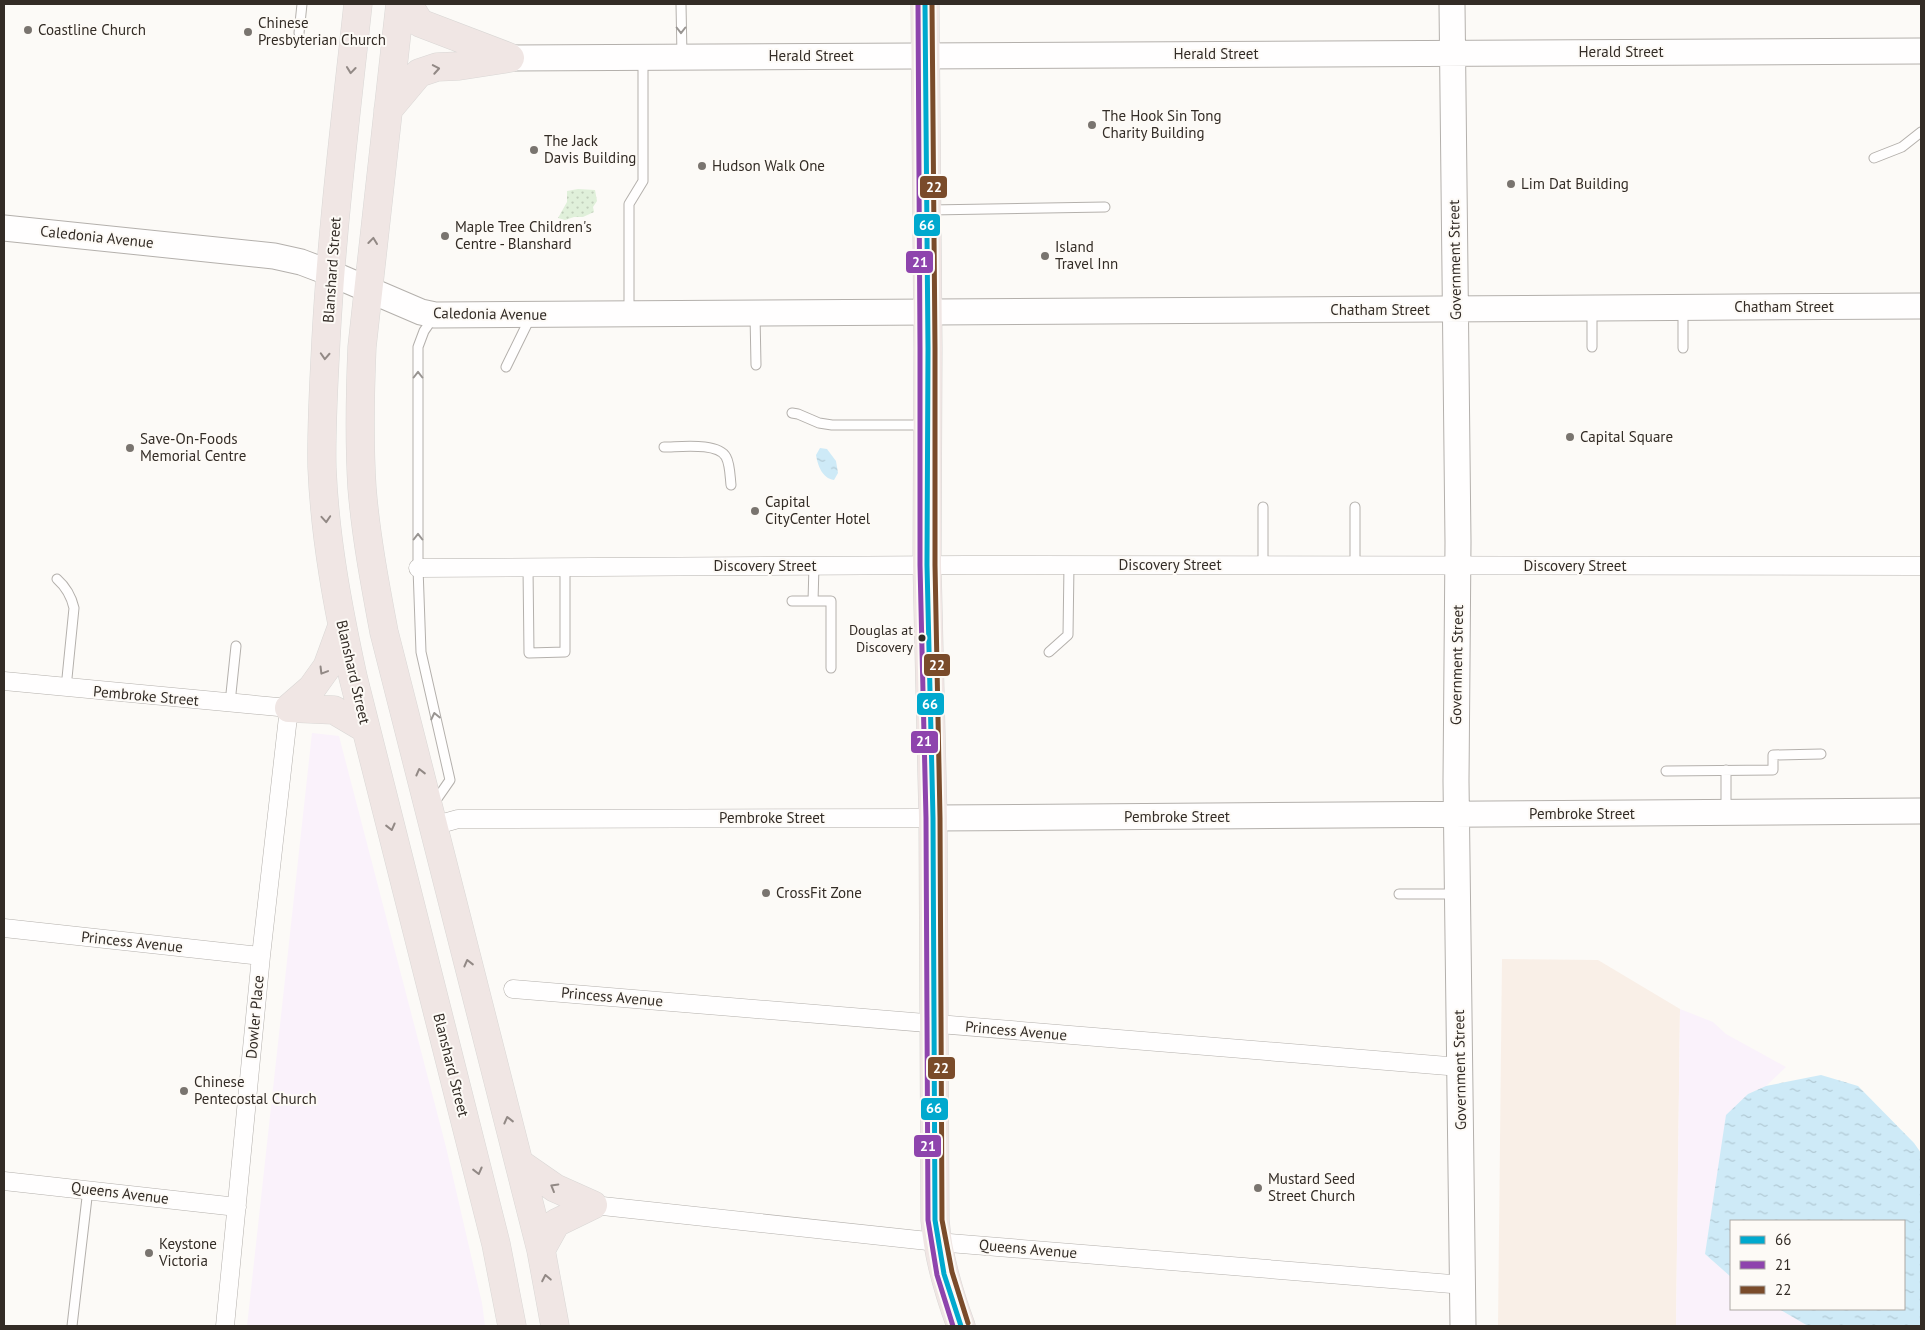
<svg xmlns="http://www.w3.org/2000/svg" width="1925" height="1330" viewBox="0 0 1925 1330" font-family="'PT Sans',sans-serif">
<defs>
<pattern id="park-dots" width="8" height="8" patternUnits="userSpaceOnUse" patternTransform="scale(1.25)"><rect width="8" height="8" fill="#e0f0da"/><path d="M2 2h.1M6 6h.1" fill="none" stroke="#c1cebb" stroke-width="1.8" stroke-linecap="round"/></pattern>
<pattern id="water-ripples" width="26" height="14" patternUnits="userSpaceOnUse" patternTransform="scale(1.25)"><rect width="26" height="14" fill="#ceeaf7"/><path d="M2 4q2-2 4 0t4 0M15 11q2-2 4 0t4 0" fill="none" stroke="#b1c9d4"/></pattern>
</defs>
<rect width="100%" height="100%" fill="#fcfaf7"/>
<!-- built -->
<path fill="#f9efe7" d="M1502 959 1598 960 1680 1009 1676 1326H1498Z"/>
<!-- industrial -->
<path fill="#faf2fb" d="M312 733 339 736 446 1147 482 1303 485 1326H247Z
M1680 1009 1713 1022 1726 1034 1786 1067 1766 1086 1748 1094 1727 1115 1705 1254 1731 1277V1309H1779L1808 1326H1676Z"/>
<!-- park -->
<path fill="url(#park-dots)" d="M578 189 595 190 597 201 593 207 594 212 583 217H574L565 220 558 218 567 202V191Z"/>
<!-- water -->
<path fill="url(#water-ripples)" d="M820 448 827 449 836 461 838 473 834 480C822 478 818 466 816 455Z
M1821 1075 1858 1086 1914 1143 1921 1153V1326H1808L1779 1309H1904V1221H1731V1277L1705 1254 1726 1115 1748 1094 1766 1086Z"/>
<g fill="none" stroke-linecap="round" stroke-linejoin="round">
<defs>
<path id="lane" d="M681 4 682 56
M299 33 302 4
M1874 158 1902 147 1921 132
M930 210 1105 207
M629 313V204L643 181V60
M755 315 756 365
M433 318 424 331 418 347V568L421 652 450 780 434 803
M1592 347V310
M1683 348V309
M506 367 530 318
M792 413 798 414 819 423 832 425H924
M664 447C680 447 718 442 726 457 730 464 730 476 731 485
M1263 507V565
M1355 507V565
M528 568 529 653 565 652V568
M57 579C66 587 71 595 74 608L66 688
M792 601H831V668
M813 601 814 566
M1049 652 1068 635 1069 565
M230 703 236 646
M1726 770V810
M1666 771 1773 770V755L1821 754
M1399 894H1457
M72 1326 88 1189"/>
<path id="street" d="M418 568 967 565 1921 566
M4 681 289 708 261 956 225 1326
M433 826 458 819 933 818
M4 928 261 956
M513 989 1460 1067
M4 1181 237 1207
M593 1205 937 1242 1464 1285"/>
<path id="secondary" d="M1452 4 1458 542 1456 781 1463 1326
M510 58 1921 51
M4 228 274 256 301 262 330 273 421 312 435 315 1921 306
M933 818 1921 811"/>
<path id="primary" d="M358 4C346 115 332 227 326 339 324 382 321 425 322 468 325 539 338 608 353 677L496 1244 512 1326
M400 4 362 347C360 394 359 441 362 488 366 537 375 584 384 632L541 1250 555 1326
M408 4 420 23 509 57
M925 4 928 348 927 565 933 818 935 1220C938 1257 948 1291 961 1326
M388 110 419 73 437 67 459 66 510 58
M289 708 312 688 327 667 342 626
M289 708 334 710 366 729
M519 1163 555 1188 593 1205
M541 1250 556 1223 593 1205"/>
</defs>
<!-- lane casing -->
<use href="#lane" stroke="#b4b0ac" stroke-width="11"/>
<!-- street casing -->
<use href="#street" stroke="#b4b0ac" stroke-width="19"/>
<!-- secondary casing -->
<use href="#secondary" stroke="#b4b0ac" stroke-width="27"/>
<!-- primary casing -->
<use href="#primary" stroke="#d9d7d5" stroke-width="29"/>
<!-- lane -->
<use href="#lane" stroke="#fffefe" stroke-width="9"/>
<!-- street -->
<use href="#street" stroke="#fffefe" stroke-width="18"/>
<!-- secondary -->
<use href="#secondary" stroke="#fffefe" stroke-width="25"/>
<!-- primary -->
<use href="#primary" stroke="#f0e6e4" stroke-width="28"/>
<defs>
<path id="bus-1" d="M925 4 928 348 927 565 933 818 935 1220 944 1274 961 1326"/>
<path id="bus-2" d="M918 4 920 348V565L926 818 928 1220 937 1275 953 1326"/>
<path id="bus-3" d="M932 4 935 348V565L940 818 942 1220 952 1272 968 1323"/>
</defs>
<!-- bus-1 casing -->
<use href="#bus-1" stroke="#fdfaf6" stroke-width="9"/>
<!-- bus-2 casing -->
<use href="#bus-2" stroke="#fdfaf6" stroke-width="9"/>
<!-- bus-3 casing -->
<use href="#bus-3" stroke="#fdfaf6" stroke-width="9"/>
<!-- bus-1 -->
<use href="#bus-1" stroke="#00a9ce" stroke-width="5"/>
<!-- bus-2 -->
<use href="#bus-2" stroke="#8e44ad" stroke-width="5"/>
<!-- bus-3 -->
<use href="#bus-3" stroke="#7a4b2a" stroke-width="5"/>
</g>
<!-- one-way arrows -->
<defs><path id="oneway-chevron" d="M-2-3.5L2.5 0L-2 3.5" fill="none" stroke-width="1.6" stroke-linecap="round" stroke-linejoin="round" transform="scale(1.25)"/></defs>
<g stroke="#999592">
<use href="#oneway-chevron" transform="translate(681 30) rotate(90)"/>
<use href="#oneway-chevron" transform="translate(418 375) rotate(-90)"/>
<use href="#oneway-chevron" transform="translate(418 537) rotate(-90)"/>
<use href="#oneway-chevron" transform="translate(435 716) rotate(-103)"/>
</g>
<g stroke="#928985">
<use href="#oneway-chevron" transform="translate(436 69) rotate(-10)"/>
<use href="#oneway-chevron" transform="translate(351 70) rotate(96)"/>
<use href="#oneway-chevron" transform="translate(373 241) rotate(-83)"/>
<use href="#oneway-chevron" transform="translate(325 356) rotate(93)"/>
<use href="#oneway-chevron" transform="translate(326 519) rotate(86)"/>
<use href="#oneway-chevron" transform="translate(323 671) rotate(121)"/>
<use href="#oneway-chevron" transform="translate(420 772) rotate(-104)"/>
<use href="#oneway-chevron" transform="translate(391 827) rotate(76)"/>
<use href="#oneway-chevron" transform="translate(468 963) rotate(-104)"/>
<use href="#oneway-chevron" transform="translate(508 1120) rotate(-104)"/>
<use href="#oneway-chevron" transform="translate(478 1171) rotate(76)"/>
<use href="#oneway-chevron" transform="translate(554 1187) rotate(-150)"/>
<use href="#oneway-chevron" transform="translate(546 1278) rotate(-101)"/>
</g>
<!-- markers -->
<g fill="#79746f" stroke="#fdfaf6" stroke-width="2">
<circle cx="28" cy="30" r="5"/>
<circle cx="248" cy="32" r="5"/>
<circle cx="1092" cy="125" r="5"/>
<circle cx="534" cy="150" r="5"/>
<circle cx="702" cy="166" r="5"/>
<circle cx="1511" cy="184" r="5"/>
<circle cx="445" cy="236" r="5"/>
<circle cx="1045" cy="256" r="5"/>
<circle cx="1570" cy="437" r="5"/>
<circle cx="130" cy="448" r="5"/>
<circle cx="755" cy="511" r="5"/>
<circle cx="766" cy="893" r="5"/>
<circle cx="184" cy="1091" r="5"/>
<circle cx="1258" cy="1188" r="5"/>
<circle cx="149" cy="1253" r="5"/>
</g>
<circle fill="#332c26" stroke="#fdfaf6" stroke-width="2" cx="922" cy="638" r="4.5"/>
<g text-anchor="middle" stroke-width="4" stroke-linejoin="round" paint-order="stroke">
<!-- bus labels -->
<g font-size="14" fill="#332c26" stroke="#fdfaf6" text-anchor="end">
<text x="913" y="635">Douglas at<tspan x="913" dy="17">Discovery</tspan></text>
</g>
<!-- poi labels -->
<g font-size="15" fill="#332c26" stroke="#fdfaf6" text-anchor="start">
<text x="258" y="28">Chinese<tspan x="258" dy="17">Presbyterian Church</tspan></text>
<text x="38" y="35">Coastline Church</text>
<text x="1102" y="121">The Hook Sin Tong<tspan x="1102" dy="17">Charity Building</tspan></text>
<text x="544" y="146">The Jack<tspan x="544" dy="17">Davis Building</tspan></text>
<text x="712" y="171">Hudson Walk One</text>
<text x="1521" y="189">Lim Dat Building</text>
<text x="455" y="232">Maple Tree Children's<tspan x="455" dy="17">Centre - Blanshard</tspan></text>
<text x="1055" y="252">Island<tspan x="1055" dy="17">Travel Inn</tspan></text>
<text x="1580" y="442">Capital Square</text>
<text x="140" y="444">Save-On-Foods<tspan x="140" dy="17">Memorial Centre</tspan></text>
<text x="765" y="507">Capital<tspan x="765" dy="17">CityCenter Hotel</tspan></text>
<text x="776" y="898">CrossFit Zone</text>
<text x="194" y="1087">Chinese<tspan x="194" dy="17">Pentecostal Church</tspan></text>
<text x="1268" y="1184">Mustard Seed<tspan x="1268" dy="17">Street Church</tspan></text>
<text x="159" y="1249">Keystone<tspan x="159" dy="17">Victoria</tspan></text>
</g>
<!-- street labels -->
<g font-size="15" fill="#332c26" stroke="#fdfaf6">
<text x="1621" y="57">Herald Street</text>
<text x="1216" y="59">Herald Street</text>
<text x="811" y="61">Herald Street</text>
<text transform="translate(97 237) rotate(6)" y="5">Caledonia Avenue</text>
<text transform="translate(1455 260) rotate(-91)" y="5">Government Street</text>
<text transform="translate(332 270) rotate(-86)" y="5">Blanshard Street</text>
<text x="1784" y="312">Chatham Street</text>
<text x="1380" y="315">Chatham Street</text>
<text transform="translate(490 314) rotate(1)" y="5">Caledonia Avenue</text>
<text x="1170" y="570">Discovery Street</text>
<text x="765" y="571">Discovery Street</text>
<text x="1575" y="571">Discovery Street</text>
<text transform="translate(1457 665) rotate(-89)" y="5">Government Street</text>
<text transform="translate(353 672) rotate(77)" y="5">Blanshard Street</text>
<text transform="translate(146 696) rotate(5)" y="5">Pembroke Street</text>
<text x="1582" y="819">Pembroke Street</text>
<text x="1177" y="822">Pembroke Street</text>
<text x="772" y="823">Pembroke Street</text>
<text transform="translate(132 942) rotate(6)" y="5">Princess Avenue</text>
<text transform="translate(612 997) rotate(5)" y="5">Princess Avenue</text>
<text transform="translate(255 1017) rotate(-85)" y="5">Dowler Place</text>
<text transform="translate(1016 1031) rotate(5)" y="5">Princess Avenue</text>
<text transform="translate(451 1065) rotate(76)" y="5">Blanshard Street</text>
<text transform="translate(1460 1070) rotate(-91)" y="5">Government Street</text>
<text transform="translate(120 1193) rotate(7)" y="5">Queens Avenue</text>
<text transform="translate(1028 1249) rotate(5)" y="5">Queens Avenue</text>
</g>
</g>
<g stroke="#fdfaf6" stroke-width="2">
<rect x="919" y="175" width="29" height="24" rx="5" fill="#7a4b2a"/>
<rect x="913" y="213" width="28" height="24" rx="5" fill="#00a9ce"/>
<rect x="905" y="250" width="29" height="24" rx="5" fill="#8e44ad"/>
<rect x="923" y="653" width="28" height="24" rx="5" fill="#7a4b2a"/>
<rect x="916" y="692" width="29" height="24" rx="5" fill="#00a9ce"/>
<rect x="910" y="730" width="29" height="24" rx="5" fill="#8e44ad"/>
<rect x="927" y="1056" width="29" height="24" rx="5" fill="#7a4b2a"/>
<rect x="920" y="1097" width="29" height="24" rx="5" fill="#00a9ce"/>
<rect x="913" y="1134" width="29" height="24" rx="5" fill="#8e44ad"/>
</g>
<g font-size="14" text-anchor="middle" font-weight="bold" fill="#fff">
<text x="934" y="192">22</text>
<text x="927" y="230">66</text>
<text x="920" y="267">21</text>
<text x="937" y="670">22</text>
<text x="930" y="709">66</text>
<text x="924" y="746">21</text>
<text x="941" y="1073">22</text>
<text x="934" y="1113">66</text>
<text x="928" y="1151">21</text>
</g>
<!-- border -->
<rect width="1925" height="1330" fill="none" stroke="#332c26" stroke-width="10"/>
<!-- legend -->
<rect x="1730" y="1220" width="175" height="90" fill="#fdfaf6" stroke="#aca8a3"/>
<rect x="1740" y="1236" width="25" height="8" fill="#00a9ce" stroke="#aca8a3"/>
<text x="1775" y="1245" font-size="15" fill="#332c26">66</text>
<rect x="1740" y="1261" width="25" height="8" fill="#8e44ad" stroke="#aca8a3"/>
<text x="1775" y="1270" font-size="15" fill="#332c26">21</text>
<rect x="1740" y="1286" width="25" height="8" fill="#7a4b2a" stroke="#aca8a3"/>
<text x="1775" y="1295" font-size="15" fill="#332c26">22</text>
</svg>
